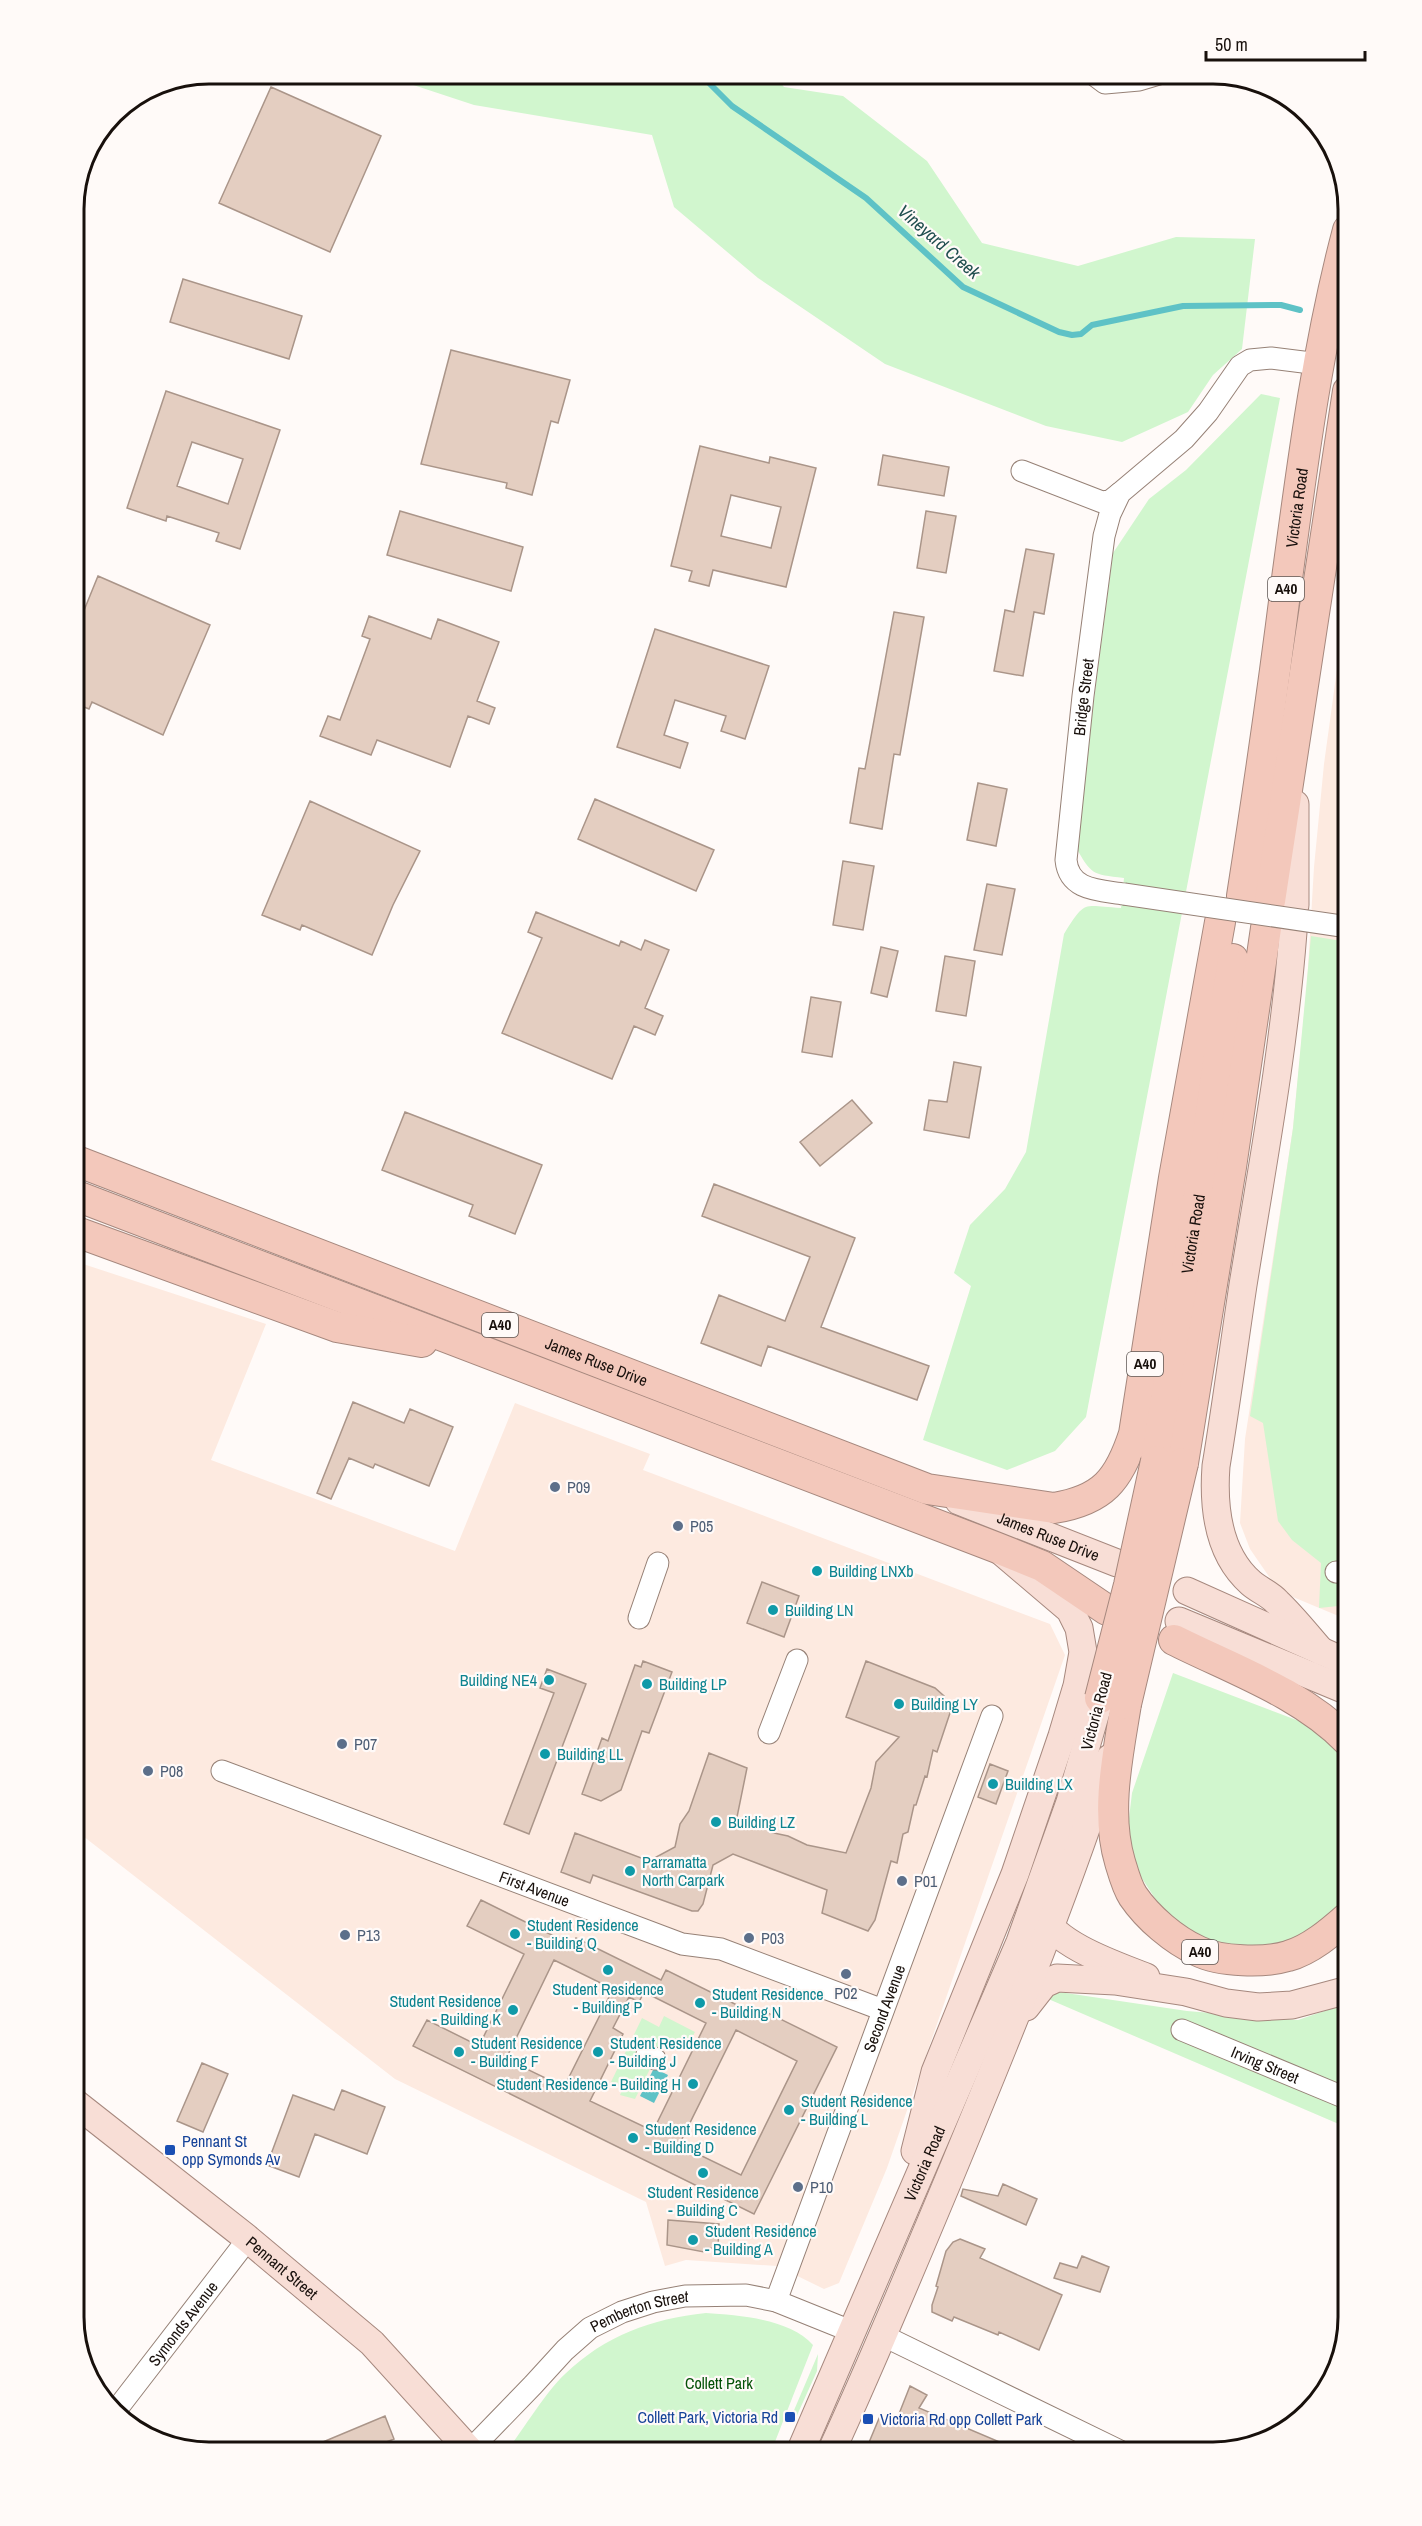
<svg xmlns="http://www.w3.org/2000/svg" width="1422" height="2526" viewBox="0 0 1422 2526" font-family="'Archivo Narrow',sans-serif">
<rect width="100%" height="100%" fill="#fffaf8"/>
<!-- built -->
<path fill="#fdeae0" d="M1348 589V1620L1293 1597 1270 1578 1250 1549 1240 1523 1245 1439 1293 1128 1307 985 1314 867 1324 764Z
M74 1261 266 1324 211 1460 455 1551 515 1403 650 1454 643 1470 1050 1624 1065 1655 887 2168 839 2283 824 2289 777 2266 686 2260 665 2266 646 2202 395 2079 74 1829Z"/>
<!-- green -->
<path fill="#d1f6ce" d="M380 74H773L784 87 843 96 927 161 982 243 1078 266 1176 237 1255 239 1242 349 1213 375 1188 412 1122 442 1046 426 885 364 758 278 674 207 652 135 474 105Z
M1261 394 1280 398 1086 1417 1055 1451 1007 1470 923 1440 971 1286 954 1273 970 1225 1005 1189 1026 1152 1064 934C1086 899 1082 906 1121 908L1124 878C1091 874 1092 875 1075 846L1113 553 1149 499 1186 470Z
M1311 936 1348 942V1605L1319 1608 1321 1563 1292 1540 1278 1521 1263 1423 1250 1416 1293 1128Z
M1173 1673 1307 1724 1346 1756 1348 1762V1902L1317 1930 1281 1945 1237 1949 1194 1935 1164 1912 1141 1877 1127 1835 1132 1793Z
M1059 1992 1187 2011 1298 2020 1348 2003V2128L1046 1998Z
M664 2016 695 2032 687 2047 666 2037 635 2099 620 2095 623 2088 611 2082 642 2018 659 2027Z
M706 2313C739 2315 790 2319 813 2345L771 2452H506C523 2430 545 2393 565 2374 606 2335 651 2319 706 2313Z
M818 2354 817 2371 794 2422H789Z"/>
<!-- water -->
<path fill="#5ec2c6" d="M654 2068 668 2075 654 2103 640 2096Z"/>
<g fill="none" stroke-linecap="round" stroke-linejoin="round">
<!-- stream -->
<path stroke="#5ec2c6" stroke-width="6" d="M700 74 732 106 866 198 963 287 1059 332 1072 335 1081 334 1092 325 1183 306 1281 305 1300 310"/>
</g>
<!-- building -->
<path fill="#e4cec1" stroke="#aa9589" stroke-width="1.5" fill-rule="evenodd" d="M271 87 381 136 330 252 219 203Z
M183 279 302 316 289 359 170 322Z
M451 350 570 380 558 423 551 421 532 495 506 488 507 483 421 464Z
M166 391 280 430 240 549 216 541 219 533 167 516 166 521 127 508ZM192 442 243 459 228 504 177 486Z
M700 446 769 463 770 457 816 468 786 587 713 570 709 586 689 581 692 571 671 566ZM731 495 781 507 771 548 721 536Z
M883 455 949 467 944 496 878 485Z
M400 511 523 547 511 591 387 555Z
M926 511 956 516 946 573 917 568Z
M1026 549 1054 554 1044 614 1034 612 1023 676 994 671 1005 610 1014 612Z
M98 576 210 625 163 735 92 702 89 709 74 703V635Z
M894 612 924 617 900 755 894 754 882 829 850 823 859 768 865 769Z
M369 616 431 639 438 619 499 642 477 701 495 708 489 724 468 716 450 767 377 740 371 755 320 736 328 716 340 720 370 639 362 636Z
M655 629 769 666 745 739 721 731 726 716 675 700 664 735 688 743 680 768 617 747Z
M978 783 1007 789 996 846 967 840Z
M595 799 714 850 696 891 578 839Z
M310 801 420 851 393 905 372 955 302 925 300 930 262 915Z
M843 861 874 866 863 930 833 925Z
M987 884 1015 889 1002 955 974 950Z
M536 912 619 946 621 941 641 950 645 940 669 950 645 1008 663 1016 655 1035 634 1026 612 1079 502 1033 542 938 528 932Z
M881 947 898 951 887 997 871 993Z
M945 956 975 961 966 1016 936 1011Z
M811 997 841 1002 832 1057 802 1052Z
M954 1062 981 1067 969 1138 924 1130 929 1100 947 1102Z
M852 1100 872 1123 820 1166 800 1142Z
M405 1112 542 1165 515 1234 469 1216 473 1205 382 1170Z
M714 1184 855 1238 821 1327 929 1366 917 1400 768 1346 761 1366 701 1343 719 1295 785 1321 810 1257 702 1216Z
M353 1402 404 1423 410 1409 453 1427 429 1486 375 1464 373 1468 349 1458 331 1499 317 1493Z
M762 1582 799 1596 784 1637 747 1623Z
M643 1661 672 1672 649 1733 642 1731 621 1790 601 1801 582 1794 602 1738 608 1741 635 1665 641 1667Z
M866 1661 935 1688 944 1696 950 1713 937 1752 933 1750 927 1777 925 1776 916 1805H914L908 1832 903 1834 897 1863 891 1861 875 1920 868 1931 822 1913 827 1890 733 1854 713 1865 703 1904 698 1911H692L593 1875 590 1883 561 1872 575 1833 649 1861 675 1847 680 1824 689 1811 709 1753 747 1768 737 1817 750 1823 770 1827 769 1832 788 1836 807 1845 846 1853 871 1788 876 1762 899 1737 846 1717Z
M547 1669 586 1684 529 1834 504 1824 554 1693 540 1688Z
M990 1764 1008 1771 996 1804 978 1797Z
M481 1900 572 1945 576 1938 661 1980 666 1970 755 2014 758 2008 837 2047 754 2214 413 2046 427 2020 479 2046 524 1954 467 1926ZM554 1960 613 1989 564 2087 506 2059ZM644 1992 706 2023 653 2131 590 2101 623 2034 613 2028 629 1997 639 2002ZM736 2030 797 2061 741 2175 679 2145Z
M202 2063 228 2074 203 2132 177 2121Z
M342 2090 385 2107 367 2154 315 2134 299 2177 267 2165 293 2095 334 2110Z
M1003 2184 1037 2199 1026 2225 961 2196 963 2189 998 2196Z
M668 2220 719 2224 718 2248H705L704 2252 667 2245Z
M960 2239 985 2249 980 2258 1062 2295 1039 2350 999 2332 998 2335 954 2317 952 2321 932 2312V2305L938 2287 936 2286 946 2251 953 2242Z
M1082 2256 1109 2267 1100 2292 1054 2278 1060 2263 1077 2268Z
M910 2386 927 2395 919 2408 1023 2452H865L880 2416 897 2419Z
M385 2416 394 2439 361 2452H299Z"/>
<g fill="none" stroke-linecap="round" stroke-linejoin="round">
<defs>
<g id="minor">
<path d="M1093 74 1105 83 1139 80 1159 74"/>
<path d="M1022 471 1102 502 1110 501 1120 493"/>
<path id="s1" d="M1124 894C1099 890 1069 891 1066 860L1083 696 1104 536 1110 514 1120 493 1184 439 1208 412 1240 366 1250 360 1271 358 1319 364"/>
<path d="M1336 1572 1348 1573"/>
<path d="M639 1618 658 1563"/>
<path d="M769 1733 797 1660"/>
<path id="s2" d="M222 1771 682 1944 721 1949 883 2010"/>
<path id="s3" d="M1182 2030 1348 2099"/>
<path d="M647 2054 655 2059"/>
<path id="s4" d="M776 2301 992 1716"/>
<path d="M884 2336 1122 2452"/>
<path id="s5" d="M117 2409 248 2239"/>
<path id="s6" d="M470 2450 533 2385 565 2350 590 2328 622 2312 653 2302 685 2296 746 2295 776 2301 853 2332"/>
</g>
<g id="major">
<path d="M1295 905V804"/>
<path d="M1293 932C1284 1051 1262 1167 1243 1285 1234 1345 1226 1406 1216 1466 1213 1507 1218 1554 1251 1583 1259 1590 1270 1594 1277 1602 1293 1617 1307 1635 1321 1651"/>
<path id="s7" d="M959 1501 1117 1563"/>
<path d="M1187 1591 1348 1663"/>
<path d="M1179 1621 1348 1691"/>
<path d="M1042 1914C1055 1945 1116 1965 1146 1977"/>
<path d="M1026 2007 1044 1984 1057 1978 1115 1981 1186 1992 1226 2003 1258 2007 1292 2005 1348 1990"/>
<path id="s8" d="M74 2102 248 2239 372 2343 471 2452"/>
<path d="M915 2151 935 2072 1015 1874 1062 1736 1077 1686 1083 1652 1079 1628 1070 1610 1003 1553"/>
<path id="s9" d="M800 2452 1020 1942 1070 1802 1100 1698"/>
<path d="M831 2452C872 2363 910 2272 948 2181 1006 2041 1063 1902 1110 1758"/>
</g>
<g id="highway">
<path id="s10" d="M1242 896C1258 793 1273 690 1286 586 1302 467 1317 347 1348 230"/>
<path d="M1270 901 1348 391"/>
<path id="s11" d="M74 1160 927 1489 1054 1508C1103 1500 1119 1480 1134 1434L1174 1178 1220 922"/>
<path d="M74 1195 995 1547 1042 1566 1107 1610"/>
<path d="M74 1231 337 1327 422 1342"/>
<path id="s12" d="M1156 1461 1201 1183 1233 959"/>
<path d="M1183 1463 1231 1167 1266 928"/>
<path d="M1174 1640C1234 1670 1301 1693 1348 1741"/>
<path d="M1126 1704C1118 1754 1105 1812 1120 1862 1123 1872 1127 1887 1133 1896 1148 1918 1174 1940 1198 1951 1220 1962 1265 1963 1288 1956 1310 1950 1331 1932 1348 1917"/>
</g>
</defs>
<!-- minor casing -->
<use href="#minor" stroke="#968176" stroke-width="23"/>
<!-- major casing -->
<use href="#major" stroke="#a6887e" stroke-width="29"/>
<!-- highway casing -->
<use href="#highway" stroke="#a6887e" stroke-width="32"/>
<!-- minor -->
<use href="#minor" stroke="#fff" stroke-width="21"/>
<!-- major -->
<use href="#major" stroke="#f8ded6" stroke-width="27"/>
<!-- highway -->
<use href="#highway" stroke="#f3c8bb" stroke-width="30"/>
<defs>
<path id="minor-bridge" d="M1124 894 1348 927"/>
<path id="highway-bridge" d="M1100 1698 1129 1585 1156 1461
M1126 1704 1183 1463"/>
</defs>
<!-- minor-bridge casing -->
<use href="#minor-bridge" stroke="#968176" stroke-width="23" stroke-linecap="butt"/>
<!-- highway-bridge casing -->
<use href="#highway-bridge" stroke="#a6887e" stroke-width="32" stroke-linecap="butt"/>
<!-- minor-bridge -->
<use href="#minor-bridge" stroke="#fff" stroke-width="21"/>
<!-- highway-bridge -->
<use href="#highway-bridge" stroke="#f3c8bb" stroke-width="30"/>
</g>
<!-- markers -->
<g fill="#5c6f8a" stroke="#fffaf8" stroke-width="2">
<circle cx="555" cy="1487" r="6"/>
<circle cx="678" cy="1526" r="6"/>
<circle cx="342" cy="1744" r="6"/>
<circle cx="148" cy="1771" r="6"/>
<circle cx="902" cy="1881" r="6"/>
<circle cx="345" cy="1935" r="6"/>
<circle cx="749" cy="1938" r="6"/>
<circle cx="846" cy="1974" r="6"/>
<circle cx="798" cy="2187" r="6"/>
</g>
<g fill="#0f9aa8" stroke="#fffaf8" stroke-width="2">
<circle cx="817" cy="1571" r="6"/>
<circle cx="773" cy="1610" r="6"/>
<circle cx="549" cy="1680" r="6"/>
<circle cx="647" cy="1684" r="6"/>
<circle cx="899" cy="1704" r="6"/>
<circle cx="545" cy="1754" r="6"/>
<circle cx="993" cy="1784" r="6"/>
<circle cx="716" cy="1822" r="6"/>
<circle cx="630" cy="1871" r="6"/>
<circle cx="515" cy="1934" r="6"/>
<circle cx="608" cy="1970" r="6"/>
<circle cx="700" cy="2003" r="6"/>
<circle cx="513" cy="2010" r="6"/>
<circle cx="459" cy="2052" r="6"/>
<circle cx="598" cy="2052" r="6"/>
<circle cx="693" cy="2084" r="6"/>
<circle cx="789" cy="2110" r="6"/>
<circle cx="633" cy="2138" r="6"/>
<circle cx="703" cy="2173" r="6"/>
<circle cx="693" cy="2240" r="6"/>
</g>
<g fill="#1a4fb4" stroke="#fffaf8" stroke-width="2">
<rect x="164" y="2144" width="12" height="12" rx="3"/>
<rect x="784" y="2411" width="12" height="12" rx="3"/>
<rect x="862" y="2413" width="12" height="12" rx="3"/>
</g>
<g text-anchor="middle" stroke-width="4.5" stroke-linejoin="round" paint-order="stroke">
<!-- shield labels -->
<g fill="#fffaf8" stroke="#5d5653" stroke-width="1.5">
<rect x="1268" y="577" width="36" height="24" rx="4.5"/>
<rect x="482" y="1313" width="36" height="24" rx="4.5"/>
<rect x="1127" y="1352" width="36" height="24" rx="4.5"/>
<rect x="1182" y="1940" width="36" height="24" rx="4.5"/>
</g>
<g font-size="15" font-weight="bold" fill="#18100c">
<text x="1286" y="594">A40</text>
<text x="500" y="1330">A40</text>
<text x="1145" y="1369">A40</text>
<text x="1200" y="1957">A40</text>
</g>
<!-- street labels -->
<g font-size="16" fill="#18100c" stroke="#fffaf8">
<text dy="6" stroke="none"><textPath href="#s10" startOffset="392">Victoria Road</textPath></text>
<text dy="6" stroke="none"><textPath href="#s1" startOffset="238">Bridge Street</textPath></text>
<text dy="6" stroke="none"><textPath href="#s12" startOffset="230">Victoria Road</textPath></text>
<text dy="6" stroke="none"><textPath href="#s11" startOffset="560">James Ruse Drive</textPath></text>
<text dy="6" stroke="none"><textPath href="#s7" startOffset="96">James Ruse Drive</textPath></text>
<text transform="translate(1096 1711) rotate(-75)" y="6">Victoria Road</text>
<text dy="6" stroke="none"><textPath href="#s2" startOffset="334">First Avenue</textPath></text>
<text dy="6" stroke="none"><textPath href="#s4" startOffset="312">Second Avenue</textPath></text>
<text dy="6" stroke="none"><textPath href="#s3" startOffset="90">Irving Street</textPath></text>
<text dy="6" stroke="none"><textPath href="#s9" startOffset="314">Victoria Road</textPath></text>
<text dy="6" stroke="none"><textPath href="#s8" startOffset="266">Pennant Street</textPath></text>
<text dy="6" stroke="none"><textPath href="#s6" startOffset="224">Pemberton Street</textPath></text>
<text dy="6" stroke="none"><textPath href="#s5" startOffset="108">Symonds Avenue</textPath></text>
</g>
<!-- service labels -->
<g font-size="16" fill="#4e5e75" stroke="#fffaf8" text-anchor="start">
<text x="567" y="1493">P09</text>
<text x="690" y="1532">P05</text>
<text x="354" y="1750">P07</text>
<text x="160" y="1777">P08</text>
<text x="914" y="1887">P01</text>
<text x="357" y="1941">P13</text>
<text x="761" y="1944">P03</text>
<text x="846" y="1999" text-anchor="middle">P02</text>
<text x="810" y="2193">P10</text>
</g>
<!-- culture labels -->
<g font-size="16" fill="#0d838f" stroke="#fffaf8" text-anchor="start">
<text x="829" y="1577">Building LNXb</text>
<text x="785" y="1616">Building LN</text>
<text x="537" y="1686" text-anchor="end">Building NE4</text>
<text x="659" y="1690">Building LP</text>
<text x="911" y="1710">Building LY</text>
<text x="557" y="1760">Building LL</text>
<text x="1005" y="1790">Building LX</text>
<text x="728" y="1828">Building LZ</text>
<text x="642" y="1868">Parramatta<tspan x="642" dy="18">North Carpark</tspan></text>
<text x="527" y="1931">Student Residence<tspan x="527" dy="18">- Building Q</tspan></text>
<text x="608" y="1995" text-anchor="middle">Student Residence<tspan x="608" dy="18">- Building P</tspan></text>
<text x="712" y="2000">Student Residence<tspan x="712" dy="18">- Building N</tspan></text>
<text x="501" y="2007" text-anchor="end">Student Residence<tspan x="501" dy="18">- Building K</tspan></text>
<text x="471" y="2049">Student Residence<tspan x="471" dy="18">- Building F</tspan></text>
<text x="610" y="2049">Student Residence<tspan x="610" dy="18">- Building J</tspan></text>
<text x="681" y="2090" text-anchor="end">Student Residence - Building H</text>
<text x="801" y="2107">Student Residence<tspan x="801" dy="18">- Building L</tspan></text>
<text x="645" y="2135">Student Residence<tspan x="645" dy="18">- Building D</tspan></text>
<text x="703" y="2198" text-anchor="middle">Student Residence<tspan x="703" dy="18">- Building C</tspan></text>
<text x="705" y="2237">Student Residence<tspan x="705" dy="18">- Building A</tspan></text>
</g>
<!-- transit labels -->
<g font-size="16" fill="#164399" stroke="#fffaf8" text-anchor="start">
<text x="182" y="2147">Pennant St<tspan x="182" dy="18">opp Symonds Av</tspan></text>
<text x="778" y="2423" text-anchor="end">Collett Park, Victoria Rd</text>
<text x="880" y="2425">Victoria Rd opp Collett Park</text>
</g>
<!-- park labels -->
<g font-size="16" fill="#035106" stroke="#fffaf8">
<text x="719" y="2389">Collett Park</text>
</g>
<!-- water labels -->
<g font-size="18" font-style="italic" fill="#204e4f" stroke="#fffaf8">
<text transform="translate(939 242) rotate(41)" y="6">Vineyard Creek</text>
</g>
</g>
<!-- crop -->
<path d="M0 0H1422V2526H0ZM209 84H1213A125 125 0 0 1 1338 209V2317A125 125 0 0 1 1213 2442H209A125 125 0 0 1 84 2317V209A125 125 0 0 1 209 84Z" fill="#fffaf8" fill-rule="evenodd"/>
<path fill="none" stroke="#18100c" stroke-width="3" d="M209 84H1213A125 125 0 0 1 1338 209V2317A125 125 0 0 1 1213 2442H209A125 125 0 0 1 84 2317V209A125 125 0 0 1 209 84Z"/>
<!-- scale -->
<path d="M1206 51v9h159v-9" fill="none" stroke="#18100c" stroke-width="3"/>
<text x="1215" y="51" font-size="18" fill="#18100c" stroke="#fffaf8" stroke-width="4.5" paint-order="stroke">50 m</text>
</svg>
